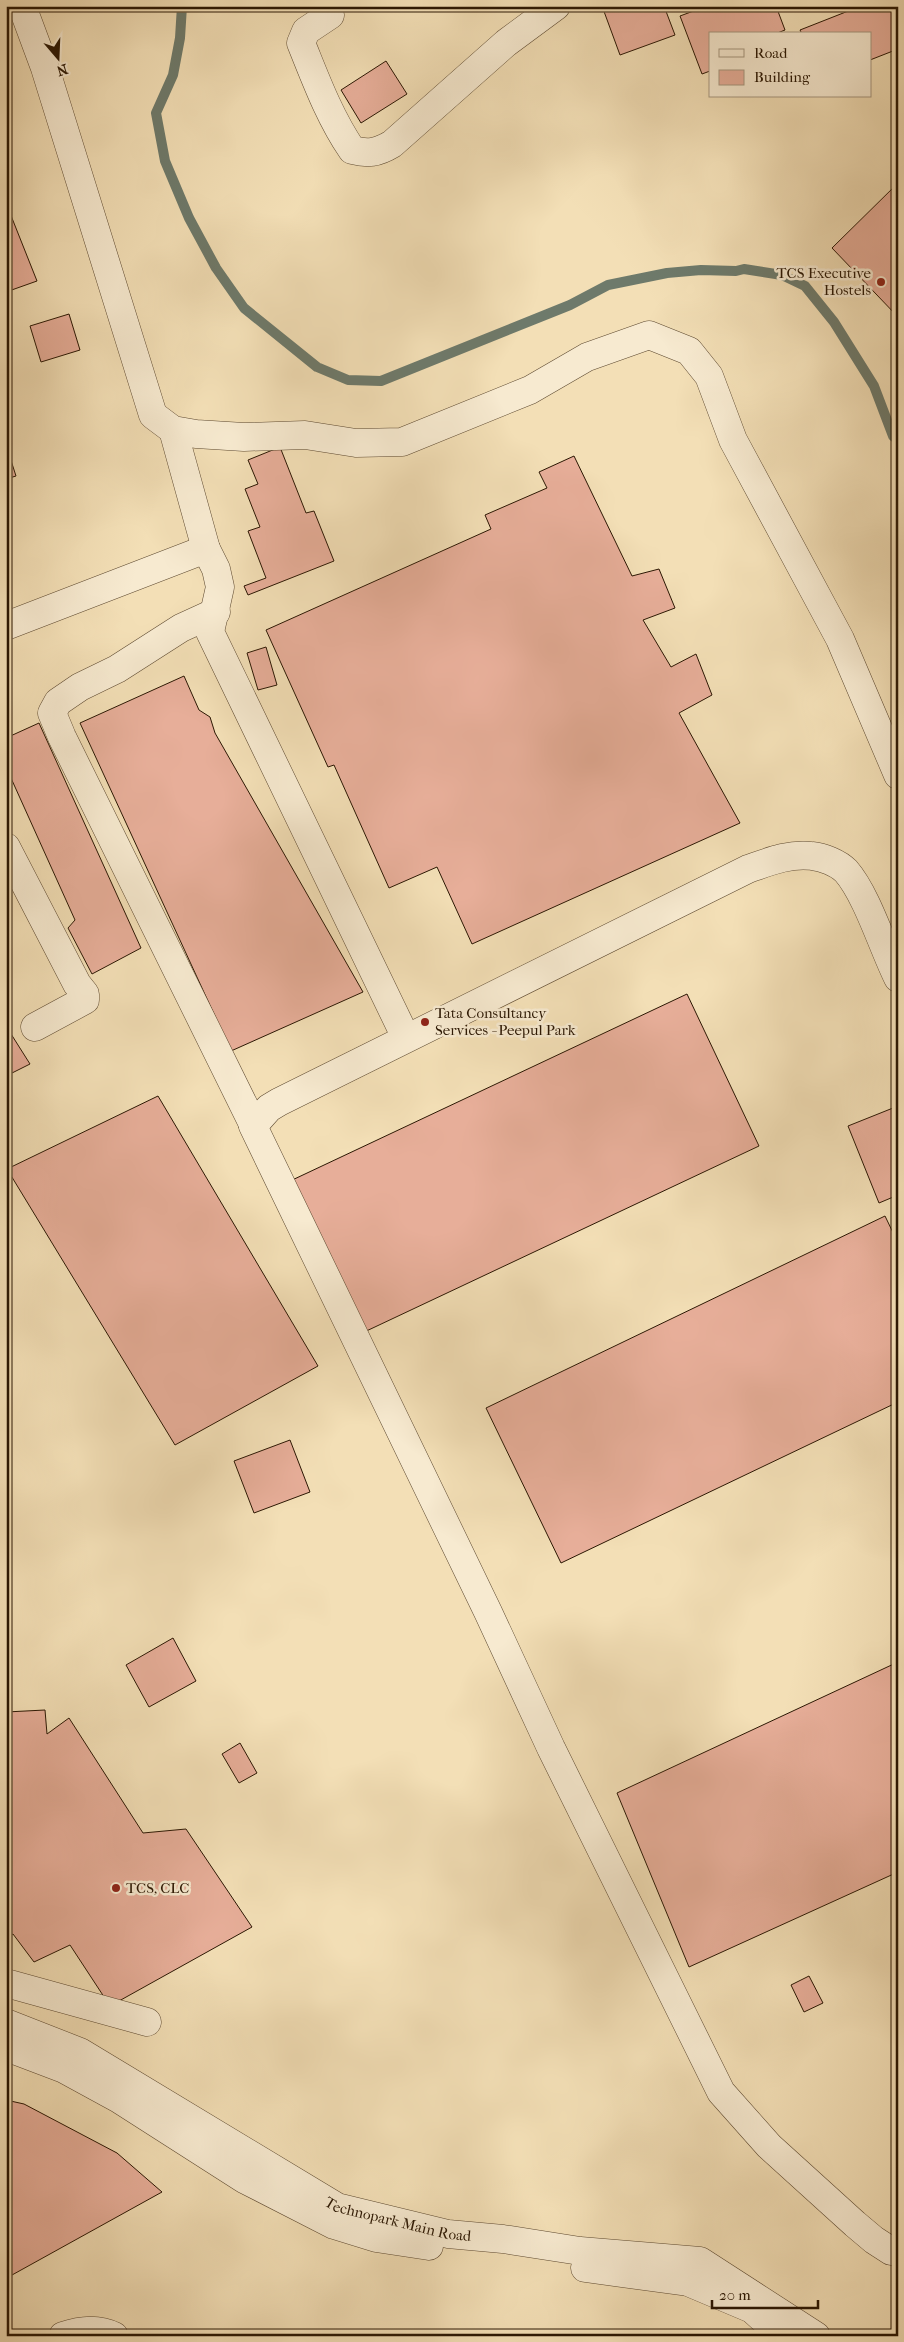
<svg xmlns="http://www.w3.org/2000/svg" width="904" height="2342" viewBox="0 0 904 2342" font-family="'IM FELL French Canon',serif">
<rect width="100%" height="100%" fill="#f3dfb6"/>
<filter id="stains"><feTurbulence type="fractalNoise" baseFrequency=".004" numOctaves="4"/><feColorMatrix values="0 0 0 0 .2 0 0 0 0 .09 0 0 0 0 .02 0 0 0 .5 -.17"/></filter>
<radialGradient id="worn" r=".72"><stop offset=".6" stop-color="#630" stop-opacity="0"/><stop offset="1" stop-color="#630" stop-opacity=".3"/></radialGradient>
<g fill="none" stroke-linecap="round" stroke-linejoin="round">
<!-- stream -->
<path stroke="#6e7a6b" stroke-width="10" d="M182 6 180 38 173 75 156 113 165 161 189 218 216 268 244 308 317 367 348 380 381 381 570 305 608 285 667 273 701 270 736 271 744 269 782 275 805 286 834 322 874 386 893 436 898 440"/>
</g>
<!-- building -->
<path fill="#e7ae99" stroke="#2b1703" d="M602 6H664L675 35 620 55Z
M698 6H776L785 30 775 34H710V71L702 74 680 16 699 9Z
M861 6H898V49L870 60V34H802L800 30Z
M386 61 407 94 361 123 341 90Z
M898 183V317L832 248Z
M6 203 37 281 6 292Z
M69 314 80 350 41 362 30 326Z
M6 445 16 476 6 479Z
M280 447 306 513 314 511 334 561 248 595 244 586 266 578 248 531 260 527 245 489 258 484 248 460Z
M574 456 632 576 659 569 675 608 643 620 671 667 696 654 712 695 679 713 740 823 472 944 437 867 389 888 334 765 328 767 266 630 491 529 485 515 547 488 539 472Z
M266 647 277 685 258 690 247 653Z
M184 676 199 710 210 717 215 733 363 992 231 1051 80 723Z
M39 723 141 948 92 974 68 928 75 920 6 767V738Z
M687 994 759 1146 360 1334 288 1182Z
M6 1026 30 1064 6 1076Z
M158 1096 318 1366 175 1445 7 1169Z
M898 1106V1195L879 1203 848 1126Z
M885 1216 898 1243V1402L561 1563 486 1408Z
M290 1440 310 1492 254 1513 234 1461Z
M173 1638 196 1681 149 1707 126 1665Z
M898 1662V1872L689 1967 617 1793Z
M45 1710 47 1734 69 1718 143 1833 186 1829 252 1927 110 2006 70 1945 34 1962 13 1934 6 1938V1712Z
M240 1743 257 1773 239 1783 222 1754Z
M809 1976 823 2003 804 2012 791 1985Z
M6 2100 24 2104 117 2153 162 2192 12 2275 6 2271Z"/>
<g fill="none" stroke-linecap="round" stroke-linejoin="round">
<defs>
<g id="minor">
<path d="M22 6 45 68 153 415 173 430 196 434 244 437 305 435 356 443 402 442 530 390 587 357 649 335 689 351 709 376 733 440 840 639 898 775"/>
<path d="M330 15 306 31 301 43C316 80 329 116 352 150 368 154 377 153 392 144L506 43 556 6"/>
<path d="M173 430 206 549 216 569 220 587 210 632 406 1038"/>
<path d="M216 612 181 628 117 669 80 687 58 702 52 713 62 737 254 1126"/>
<path d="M6 626 206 549"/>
<path d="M6 847 77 984 85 994V1000L35 1027"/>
<path d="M898 978C883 948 867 895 846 871 838 863 823 857 812 856 790 853 768 862 748 869L279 1102 269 1108 253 1126 488 1612 551 1748 721 2092 769 2146 855 2224 874 2240 891 2251 898 2252"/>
<path d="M6 1983 147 2022"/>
<path id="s1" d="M6 2023 80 2052 337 2207 448 2234 503 2239 580 2251 700 2261 816 2336"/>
<path d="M6 2047 64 2069 119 2099 244 2179 334 2225 376 2238 429 2246"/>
<path d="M585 2268 688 2282 752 2309 782 2336"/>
<path d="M63 2336C80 2330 98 2328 114 2336"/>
</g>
</defs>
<!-- minor casing -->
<use href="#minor" stroke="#5d4930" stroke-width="29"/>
<!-- minor -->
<use href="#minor" stroke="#f7ead0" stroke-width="28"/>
</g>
<!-- markers -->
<g fill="#8f2418" stroke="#f7ead0" stroke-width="2">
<circle cx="881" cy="282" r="5"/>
<circle cx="425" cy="1022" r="5"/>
<circle cx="116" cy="1888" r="5"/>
</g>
<g text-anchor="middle" stroke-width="5" stroke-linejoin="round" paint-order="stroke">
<!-- poi labels -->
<g font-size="15" fill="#2b1703" stroke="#f7ead0" text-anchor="start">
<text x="871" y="278" text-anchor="end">TCS Executive<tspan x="871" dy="17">Hostels</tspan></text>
<text x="435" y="1018">Tata Consultancy<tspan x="435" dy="17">Services - Peepul Park</tspan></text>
<text x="126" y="1893">TCS, CLC</text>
</g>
<!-- street labels -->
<g font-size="15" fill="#2b1703" stroke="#f7ead0">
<text dy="5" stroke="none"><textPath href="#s1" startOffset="442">Technopark Main Road</textPath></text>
</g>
</g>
<!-- margin -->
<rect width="904" height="2342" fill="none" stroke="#f3dfb6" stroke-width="25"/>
<rect x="8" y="8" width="889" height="2327" fill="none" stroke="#2b1703" stroke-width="2.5"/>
<rect x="12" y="12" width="879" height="2317" fill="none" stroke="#2b1703"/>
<!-- legend -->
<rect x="709" y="32" width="162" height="65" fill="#f7ead0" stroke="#a5967e"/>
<rect x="719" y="49" width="25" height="8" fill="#f7ead0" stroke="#a5967e"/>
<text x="754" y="58" font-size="15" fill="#2b1703">Road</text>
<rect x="719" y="70" width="25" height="15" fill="#e7ae99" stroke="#a5967e"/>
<text x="754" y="82" font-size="15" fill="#2b1703">Building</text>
<!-- north arrow -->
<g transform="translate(58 58) rotate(161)" stroke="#f7ead0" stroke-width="4" paint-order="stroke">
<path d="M0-4L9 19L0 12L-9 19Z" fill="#2b1703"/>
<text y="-8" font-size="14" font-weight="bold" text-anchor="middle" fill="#2b1703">N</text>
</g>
<!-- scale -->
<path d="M712 2300v8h106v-8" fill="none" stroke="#2b1703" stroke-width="2.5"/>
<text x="719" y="2300" font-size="15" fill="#2b1703" stroke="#f7ead0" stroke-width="4" paint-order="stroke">20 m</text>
<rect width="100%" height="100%" filter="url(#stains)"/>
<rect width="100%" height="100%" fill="url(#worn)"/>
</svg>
